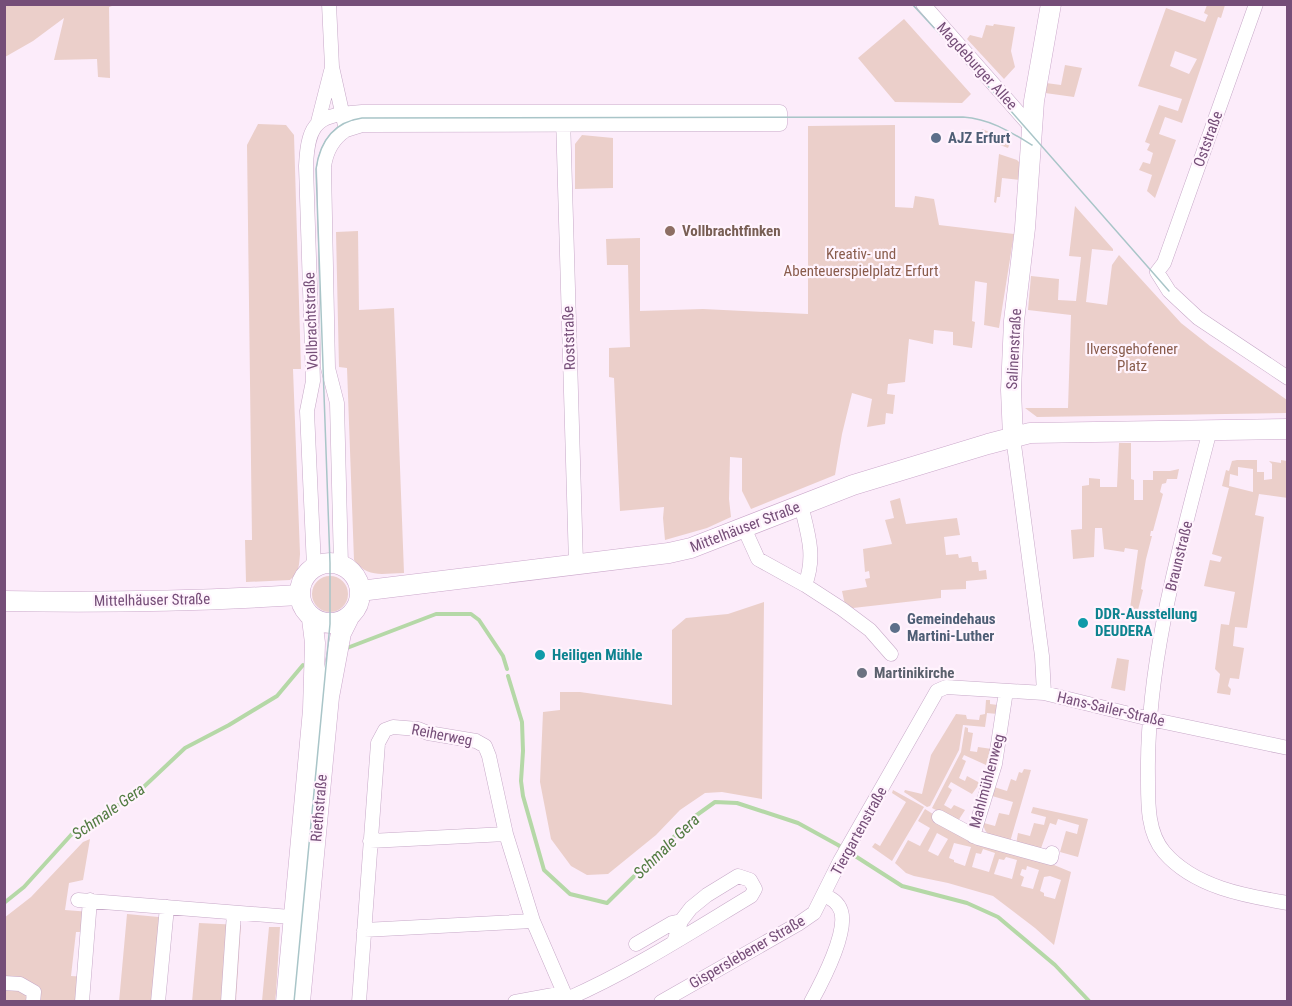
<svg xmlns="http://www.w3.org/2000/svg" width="1292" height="1006" viewBox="0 0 1292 1006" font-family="'Roboto Condensed',sans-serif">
<rect width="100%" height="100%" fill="#fcecfa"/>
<!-- green -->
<path fill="#ebcfca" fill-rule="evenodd" d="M5 4 115 5 109 7 110 78 98 77 97 59 54 60 64 18 33 41 5 57Z
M1207 5H1225L1221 18 1218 17 1182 123 1165 117 1159 134 1176 140 1155 198 1147 191 1152 175 1139 170 1143 162 1150 164 1153 153 1147 150 1150 144 1145 142 1159 105 1178 111 1182 99 1138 86 1166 8 1205 22 1208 15 1204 13ZM1175 51 1197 59 1189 74 1170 66Z
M904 19 971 94 962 103 895 102 858 58Z
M994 24 1015 27 1011 51 1015 67 1004 79 967 39 970 35 982 38 986 25 993 26Z
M1065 65 1082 68 1074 97 1045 93 1046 83 1061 85Z
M258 124 286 125 294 135 301 369H293L300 554C299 566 299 573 290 580L246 582 245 540H252L247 145Z
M895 125V207L913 208 915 196 934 199 939 225 1014 234 999 328 984 325 987 283 975 281 972 321 975 322 972 348 953 345V332L934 330 933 344 909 339 905 382 888 384 887 394 895 395 893 414 886 413 885 424 867 427 872 399 852 393 842 434 835 475 751 509 742 491V458L730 457 729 499 731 517 707 528 665 540 663 518 664 507 620 511 614 378 609 377V348L630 347 628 265H607L606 239 640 238V311L703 309 808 314V126Z
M982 129 1011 141 1008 148 979 137Z
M582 135 613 138V188L575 189V144Z
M999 154 1017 160 1021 164 1020 180 1002 178 1000 197H997L996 203 994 202Z
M1075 206 1113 249V251L1092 249 1086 302 1107 305 1112 265 1119 255 1181 323 1210 346 1287 400V413L1037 417 1025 408H1068L1071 315 1028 310 1031 276 1059 279 1058 300 1076 301 1081 257 1069 256Z
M358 231 359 310 394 308 404 573C383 573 368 579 354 560L347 368 339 367 336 232Z
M1119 443H1131V479L1134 480V500H1143V480H1153V471H1170L1179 469 1177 479H1167L1166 483 1162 484 1160 492 1163 494 1153 531H1151L1150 536H1152L1146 559 1141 589 1143 590 1137 614 1129 616 1138 550 1125 548 1124 552 1104 549 1102 528H1095L1094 557 1073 559 1071 530 1082 529V486L1089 485V478L1100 479V487H1117Z
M1237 460H1257V472H1264V480L1272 479V464L1269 461 1281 463V460L1287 461 1288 498 1259 494 1255 515 1264 517 1247 628 1235 627 1233 646 1244 648 1239 679 1230 678 1228 686 1231 689 1230 695 1217 693 1220 674 1215 669 1221 624 1229 625 1235 592 1204 586 1210 560 1220 562 1222 557 1212 554 1229 488 1222 486 1226 470 1229 471 1232 461ZM1238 467 1253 469V492L1229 486 1230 474 1238 476Z
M900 498 906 524 957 518 960 535 944 537 946 555 958 554 959 558 971 556 972 562H978L979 571 986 570 987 579 966 581V589L941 590V598L853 608 845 605 842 591 867 587 865 579 870 578 869 571 865 572 863 549 892 544 885 520 894 518 890 501Z
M312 594a18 18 0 1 1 36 0a18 18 0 1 1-36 0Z
M764 602 762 799 722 792 705 793 680 810 656 835 608 874 587 875 571 866 551 839 540 782 543 712 560 710V692H580L672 705V630L686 618 728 614Z
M1117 658 1129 660 1125 691 1111 688Z
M986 700H990V704L998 705 997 714 987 713 985 727 963 725 959 750 930 806 927 807 904 792 905 790 922 794 931 755 956 714 966 715 967 719 979 720 980 715 985 714Z
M965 727 968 728V732L973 733 970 751 977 752 978 747 992 749 986 765 964 755 962 759 966 761 959 778 965 781 967 776 980 783 972 794 951 782 948 787 952 790 944 805 951 809 954 805 965 810 958 821 932 808 961 752Z
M1024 769 1031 770 1010 842C1000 838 982 837 984 823L995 826 999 813 1009 815 1013 802 992 796 994 787 1007 791 1011 779 1016 781 1019 772 1022 773Z
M893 790 924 807 892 861 872 847 875 843 880 846 906 802 892 793Z
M1033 807 1088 819 1078 857 1060 852 1066 831 1077 834 1079 825 1058 819 1056 825 1050 823 1040 851 1016 844 1018 833 1030 836 1034 823 1044 825 1046 817 1031 813Z
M925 809 936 816 1071 872 1054 945 1035 928 993 896 948 883 914 876 906 873 895 863 908 840 920 846 930 828 918 821ZM937 833 948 839 938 856 928 851ZM954 843 971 847 965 866 954 862V860L949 858ZM983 849 995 853 989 872 972 867 976 853 981 854ZM1006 857 1017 860 1012 879 994 874 999 859 1004 860ZM1027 866 1039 870 1033 889 1021 886 1024 877 1020 875 1022 869 1026 870ZM1050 876 1061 880 1055 899 1044 896V893L1040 891 1044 877Z
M90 839 83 880 69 883 65 910 91 912 90 932H76L71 976 87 977 86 1001H5L4 918 31 897 83 842Z
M127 914 169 918 162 1001 119 1002Z
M199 923 241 925 236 1001 192 1002Z
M269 927H280L276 993 275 1001H262Z"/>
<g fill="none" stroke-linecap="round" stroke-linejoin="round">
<!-- stream -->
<path stroke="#b5d8a7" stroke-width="4" d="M347 648 436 614H471L479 620 503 656 507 669
M508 676 522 722 523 751 521 781 523 796 544 870 570 894 607 903 694 817 715 802 737 803 798 823 838 845 902 886 967 903 998 917 1055 965 1090 1002
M4 903 24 887 71 835 99 815 133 797 185 748 229 725 277 696 303 665"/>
<defs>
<path id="street" d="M329 4 332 67 346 130C332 139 326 151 324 167L328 368 337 403 341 565
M923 4 1032 128
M1256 4 1164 263 1157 272 1169 291 1198 318 1288 378
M563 117 576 564
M318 122 331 71
M1210 430C1181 543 1146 660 1148 778 1148 802 1147 832 1164 852 1194 887 1245 896 1288 903
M1013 437 1042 656 1044 693
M801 505C808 534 816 556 805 585
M744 528 758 559 805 585 842 609 870 630 891 654
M314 567 307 411 313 381 306 166C308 120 319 115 362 112H780V124L362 125 346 130
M939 817 978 838 1051 858 1052 853
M973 836 995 764 1006 691
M370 841 506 834
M78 900 303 918
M364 930 533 921
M636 944 672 923 681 921
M4 983 20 984 34 992 33 1002
M567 999C631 971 691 932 751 896L755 889 750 880 738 876 707 895 691 908 681 921 674 942
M82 1002 90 900
M158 1002 167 907
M228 1002 234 913
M359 1002 378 743 385 730 393 727 418 729 428 733 476 741 485 746 489 756 506 834 533 921 568 1002
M515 1002 564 993
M661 1002 798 924 814 913 840 861 937 691 946 687 1044 693 1150 719 1288 748
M811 1002C822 982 848 932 841 911 838 902 832 899 824 895"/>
<path id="secondary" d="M1013 437 1011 390 1014 321 1025 228 1034 101 1051 4
M300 593a30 30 0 1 1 60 0a30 30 0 1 1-60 0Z
M360 591 669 553 691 548 853 485 988 444 1030 433 1288 429
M4 601C103 603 201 601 299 595
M286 1002 313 710 315 643 312 619
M300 1002 329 697 341 633 349 617"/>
</defs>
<!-- street casing -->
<use href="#street" stroke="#c7a9c8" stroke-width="15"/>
<!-- secondary casing -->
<use href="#secondary" stroke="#cba8cb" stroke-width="21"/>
<!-- street -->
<use href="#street" stroke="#fff" stroke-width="14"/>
<!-- secondary -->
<use href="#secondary" stroke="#fff" stroke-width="20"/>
<!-- tram -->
<path stroke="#a9c5c8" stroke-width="1.5" d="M912 4 1010 110 1169 291
M294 1002 330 624V563L316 169C320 141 334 122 362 118L963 117C990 119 1009 131 1032 145"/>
</g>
<!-- markers -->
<g fill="#5c6f8a" stroke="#fff3fd" stroke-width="2">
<circle cx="936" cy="138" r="6"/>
<circle cx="895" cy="628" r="6"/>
</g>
<circle fill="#8d6e63" stroke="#fff3fd" stroke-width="2" cx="670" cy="231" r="6"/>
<g fill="#0f9aa8" stroke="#fff3fd" stroke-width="2">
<circle cx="1083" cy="623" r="6"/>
<circle cx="540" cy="655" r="6"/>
</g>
<circle fill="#6b7280" stroke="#fff3fd" stroke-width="2" cx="862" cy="673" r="6"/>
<g text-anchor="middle" stroke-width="4.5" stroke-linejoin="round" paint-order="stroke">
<!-- street labels -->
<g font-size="15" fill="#754e78" stroke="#fff3fd">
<text transform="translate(977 66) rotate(48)" y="5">Magdeburger Allee</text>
<text transform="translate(1208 139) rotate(-70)" y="5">Oststraße</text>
<text transform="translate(311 321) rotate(-92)" y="5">Vollbrachtstraße</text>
<text transform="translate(569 338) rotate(-92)" y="5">Roststraße</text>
<text transform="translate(1014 349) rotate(-87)" y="5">Salinenstraße</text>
<text transform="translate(745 527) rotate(-21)" y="5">Mittelhäuser Straße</text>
<text transform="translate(1179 556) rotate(-76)" y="5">Braunstraße</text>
<text transform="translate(152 600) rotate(-1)" y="5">Mittelhäuser Straße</text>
<text transform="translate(1111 709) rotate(13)" y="5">Hans-Sailer-Straße</text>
<text transform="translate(442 735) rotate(11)" y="5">Reiherweg</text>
<text transform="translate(987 781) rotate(-75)" y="5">Mahlmühlenweg</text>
<text transform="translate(319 808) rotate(-85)" y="5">Riethstraße</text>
<text transform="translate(859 831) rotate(-61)" y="5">Tiergartenstraße</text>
<text transform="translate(747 952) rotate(-30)" y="5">Gisperslebener Straße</text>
</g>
<!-- service labels -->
<g font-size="15" font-weight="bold" fill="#4e5e75" stroke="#fff3fd" text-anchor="start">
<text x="948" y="143">AJZ Erfurt</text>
<text x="907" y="624">Gemeindehaus<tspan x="907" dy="17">Martini-Luther</tspan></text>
</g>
<!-- education labels -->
<g font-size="15" font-weight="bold" fill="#785e54" stroke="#fff3fd" text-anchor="start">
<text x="682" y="236">Vollbrachtfinken</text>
</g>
<!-- park labels -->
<g font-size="15" fill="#895c4c" stroke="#fff3fd">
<text x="861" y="259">Kreativ- und<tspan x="861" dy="17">Abenteuerspielplatz Erfurt</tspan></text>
<text x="1132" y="354">Ilversgehofener<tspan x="1132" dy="17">Platz</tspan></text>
</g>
<!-- culture labels -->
<g font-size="15" font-weight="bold" fill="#0d838f" stroke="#fff3fd" text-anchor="start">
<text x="1095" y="619">DDR-Ausstellung<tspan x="1095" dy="17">DEUDERA</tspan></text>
<text x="552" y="660">Heiligen Mühle</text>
</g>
<!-- worship labels -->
<g font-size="15" font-weight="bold" fill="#5b616d" stroke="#fff3fd" text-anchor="start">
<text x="874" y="678">Martinikirche</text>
</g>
<!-- water labels -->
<g font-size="16" font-style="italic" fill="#527c42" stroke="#fff3fd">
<text transform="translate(108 811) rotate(-35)" y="6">Schmale Gera</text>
<text transform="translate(666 846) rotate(-44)" y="6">Schmale Gera</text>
</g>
</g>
<!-- border -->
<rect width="1292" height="1006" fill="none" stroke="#754e78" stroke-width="12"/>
</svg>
